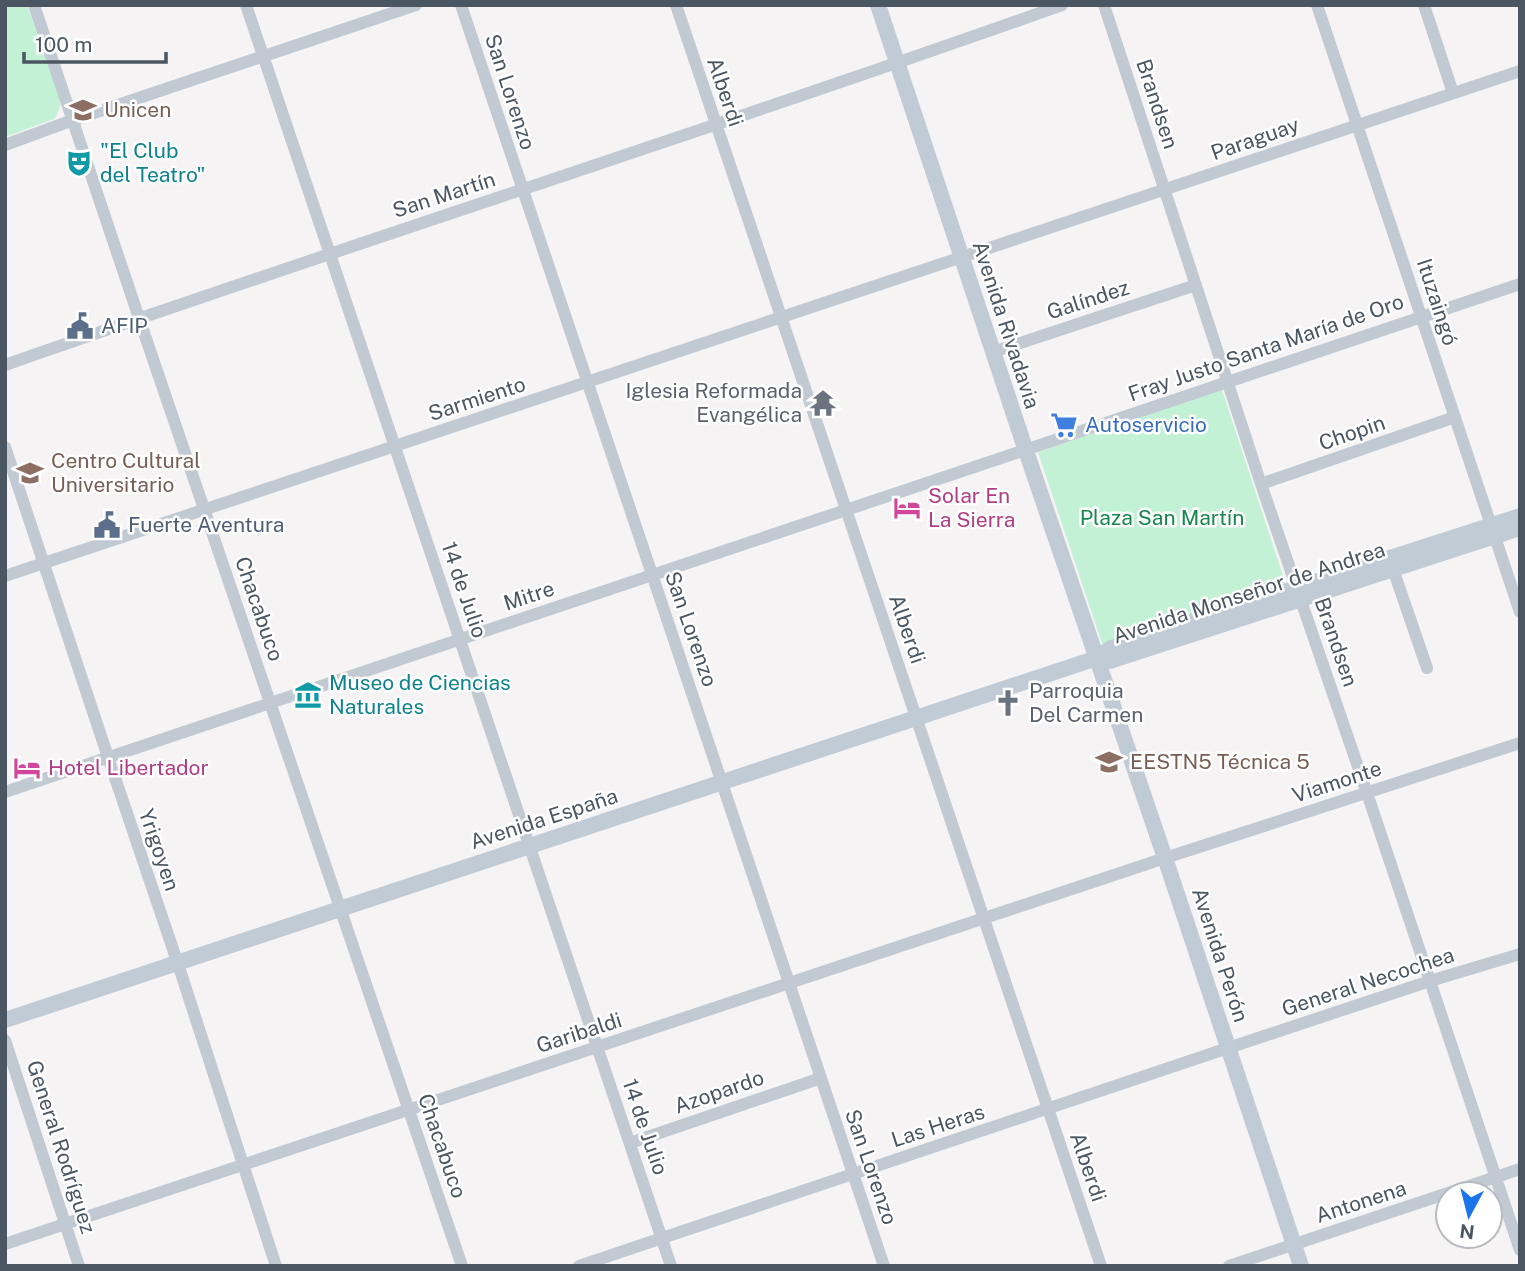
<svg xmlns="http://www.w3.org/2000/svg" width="1525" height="1271" viewBox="0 0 1525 1271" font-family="'Public Sans',sans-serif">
<rect width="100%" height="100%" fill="#f5f3f3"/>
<!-- green -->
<path fill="#c3f1d5" d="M5 5H27L60 99C61 107 59 112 54 119L5 137Z
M1222 390 1286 585 1103 646 1038 452Z"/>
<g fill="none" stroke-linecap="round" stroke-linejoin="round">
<!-- street -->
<path stroke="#c1cad2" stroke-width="12" d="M34 5 139 318 462 1266
M246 5 671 1266
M461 5 884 1266
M676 5 1101 1266
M1104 5 1261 484 1367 793 1520 1250
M1317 5 1520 612
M1424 5 1453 93
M5 145 73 120 416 5
M993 352 1196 285
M5 365C356 242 711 130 1062 5
M5 447 108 757 178 964 276 1266
M1261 484 1455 417
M1393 569 1427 668
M5 576 1520 71
M5 792 1520 284
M5 1040 79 1266
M630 1143 821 1078
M5 1244 1165 858 1520 743
M579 1266 1228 1048 1430 981 1520 954
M1229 1266 1520 1169"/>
<!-- secondary -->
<path stroke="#c1cbd6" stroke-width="16" d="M878 5 1026 451 1165 858 1301 1266
M1097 658 1110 661 1520 528
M5 1020 1097 658 1111 648 1520 516"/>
</g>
<!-- icons -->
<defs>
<symbol id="university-bare" viewBox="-9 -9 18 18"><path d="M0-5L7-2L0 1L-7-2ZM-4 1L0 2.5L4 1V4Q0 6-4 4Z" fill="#8d6e63" stroke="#fff" stroke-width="2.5" paint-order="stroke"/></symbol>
<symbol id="theatre-bare" viewBox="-9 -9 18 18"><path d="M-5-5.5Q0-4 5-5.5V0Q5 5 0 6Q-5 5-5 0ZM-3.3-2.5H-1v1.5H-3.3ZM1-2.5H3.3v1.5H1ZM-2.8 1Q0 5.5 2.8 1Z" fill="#0f9aa8" stroke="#fff" stroke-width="2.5" paint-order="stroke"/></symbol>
<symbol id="civic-bare" viewBox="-9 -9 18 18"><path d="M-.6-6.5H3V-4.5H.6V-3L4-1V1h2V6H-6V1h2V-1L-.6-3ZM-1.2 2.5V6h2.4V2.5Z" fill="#5c6f8a" stroke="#fff" stroke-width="2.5" paint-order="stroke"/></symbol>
<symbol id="temple-bare" viewBox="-9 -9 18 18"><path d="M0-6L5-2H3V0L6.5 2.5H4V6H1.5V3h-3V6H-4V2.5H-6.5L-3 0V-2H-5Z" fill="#6b7280" stroke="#fff" stroke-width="2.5" paint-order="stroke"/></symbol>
<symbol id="supermarket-bare" viewBox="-9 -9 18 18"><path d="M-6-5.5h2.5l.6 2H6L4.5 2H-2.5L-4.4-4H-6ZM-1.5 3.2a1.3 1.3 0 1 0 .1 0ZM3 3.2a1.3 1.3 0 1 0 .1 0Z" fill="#3f7fe0" stroke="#fff" stroke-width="2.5" paint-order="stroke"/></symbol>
<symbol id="school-bare" viewBox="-9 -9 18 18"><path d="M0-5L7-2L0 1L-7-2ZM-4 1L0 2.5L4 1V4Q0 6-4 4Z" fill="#8d6e63" stroke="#fff" stroke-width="2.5" paint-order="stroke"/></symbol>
<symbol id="hotel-bare" viewBox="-9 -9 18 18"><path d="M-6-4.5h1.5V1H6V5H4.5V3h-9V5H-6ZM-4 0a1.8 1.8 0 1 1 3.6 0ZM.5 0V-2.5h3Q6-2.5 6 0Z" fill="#d1479c" stroke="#fff" stroke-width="2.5" paint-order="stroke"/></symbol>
<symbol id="museum-bare" viewBox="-9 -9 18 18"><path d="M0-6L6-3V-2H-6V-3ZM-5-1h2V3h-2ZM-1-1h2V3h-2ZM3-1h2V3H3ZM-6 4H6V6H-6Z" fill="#0f9aa8" stroke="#fff" stroke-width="2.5" paint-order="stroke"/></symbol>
<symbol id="church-bare" viewBox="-9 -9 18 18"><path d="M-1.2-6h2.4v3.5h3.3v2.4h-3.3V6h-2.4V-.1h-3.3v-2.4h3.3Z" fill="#6b7280" stroke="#fff" stroke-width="2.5" paint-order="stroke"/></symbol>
</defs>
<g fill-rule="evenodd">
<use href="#university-bare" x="64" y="91" width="38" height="38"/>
<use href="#theatre-bare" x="60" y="144" width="38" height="38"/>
<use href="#civic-bare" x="61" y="307" width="38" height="38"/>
<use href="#temple-bare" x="804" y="384" width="38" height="38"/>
<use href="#supermarket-bare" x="1045" y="406" width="38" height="38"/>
<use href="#school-bare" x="11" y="454" width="38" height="38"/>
<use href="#hotel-bare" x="888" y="489" width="38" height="38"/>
<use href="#civic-bare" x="88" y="506" width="38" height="38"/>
<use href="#museum-bare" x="289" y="676" width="38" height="38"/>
<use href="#church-bare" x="989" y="684" width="38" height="38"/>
<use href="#school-bare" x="1090" y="743" width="38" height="38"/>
<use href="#hotel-bare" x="8" y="749" width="38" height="38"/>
</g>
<g text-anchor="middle" stroke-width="5" stroke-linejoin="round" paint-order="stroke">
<!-- street labels -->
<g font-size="21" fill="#4a5661" stroke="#fff">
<text transform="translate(510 92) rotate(72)" y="7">San Lorenzo</text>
<text transform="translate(725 92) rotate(71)" y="7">Alberdi</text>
<text transform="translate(1157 104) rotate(72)" y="7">Brandsen</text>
<text transform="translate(1255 139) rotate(-19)" y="7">Paraguay</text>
<text transform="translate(444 195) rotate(-18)" y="7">San Martín</text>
<text transform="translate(1088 300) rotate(-18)" y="7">Galíndez</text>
<text transform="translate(1437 302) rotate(72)" y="7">Ituzaingó</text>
<text transform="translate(1006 325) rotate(72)" y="7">Avenida Rivadavia</text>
<text transform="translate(1266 348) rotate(-19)" y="7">Fray Justo Santa María de Oro</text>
<text transform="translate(477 399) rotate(-18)" y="7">Sarmiento</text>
<text transform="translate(1352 433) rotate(-19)" y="7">Chopin</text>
<text transform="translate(464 590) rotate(71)" y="7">14 de Julio</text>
<text transform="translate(1249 593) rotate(-18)" y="7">Avenida Monseñor de Andrea</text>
<text transform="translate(529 596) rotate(-18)" y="7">Mitre</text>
<text transform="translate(259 609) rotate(71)" y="7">Chacabuco</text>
<text transform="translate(691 629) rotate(71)" y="7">San Lorenzo</text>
<text transform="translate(907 629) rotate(71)" y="7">Alberdi</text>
<text transform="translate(1336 642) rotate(71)" y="7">Brandsen</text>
<text transform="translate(1337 782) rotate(-18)" y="7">Viamonte</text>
<text transform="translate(544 819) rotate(-18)" y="7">Avenida España</text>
<text transform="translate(159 850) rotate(71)" y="7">Yrigoyen</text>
<text transform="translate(1220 955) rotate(72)" y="7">Avenida Perón</text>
<text transform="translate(1368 982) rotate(-18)" y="7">General Necochea</text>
<text transform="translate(579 1033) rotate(-18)" y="7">Garibaldi</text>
<text transform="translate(719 1092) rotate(-19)" y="7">Azopardo</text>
<text transform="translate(938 1126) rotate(-18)" y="7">Las Heras</text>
<text transform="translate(645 1127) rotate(71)" y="7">14 de Julio</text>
<text transform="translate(442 1146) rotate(71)" y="7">Chacabuco</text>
<text transform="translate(61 1147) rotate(72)" y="7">General Rodríguez</text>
<text transform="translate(871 1167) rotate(71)" y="7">San Lorenzo</text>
<text transform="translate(1088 1167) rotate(71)" y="7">Alberdi</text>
<text transform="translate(1361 1202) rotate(-18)" y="7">Antonena</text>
</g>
<!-- education labels -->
<g font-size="21" fill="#785e54" stroke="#fff" text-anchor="start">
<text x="104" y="117">Unicen</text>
<text x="51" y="468">Centro Cultural<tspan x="51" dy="24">Universitario</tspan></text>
<text x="1130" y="769">EESTN5 Técnica 5</text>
</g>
<!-- culture labels -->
<g font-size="21" fill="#0d838f" stroke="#fff" text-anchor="start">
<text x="100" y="158">"El Club<tspan x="100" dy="24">del Teatro"</tspan></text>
<text x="329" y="690">Museo de Ciencias<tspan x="329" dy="24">Naturales</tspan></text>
</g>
<!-- service labels -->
<g font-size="21" fill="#4e5e75" stroke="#fff" text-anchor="start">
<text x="101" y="333">AFIP</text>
<text x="128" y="532">Fuerte Aventura</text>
</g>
<!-- worship labels -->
<g font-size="21" fill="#5b616d" stroke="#fff" text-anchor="end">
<text x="802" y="398">Iglesia Reformada<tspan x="802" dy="24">Evangélica</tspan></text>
<text x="1029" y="698" text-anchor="start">Parroquia<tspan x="1029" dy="24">Del Carmen</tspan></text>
</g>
<!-- shop labels -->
<g font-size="21" fill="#366cbe" stroke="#fff" text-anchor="start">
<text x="1085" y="432">Autoservicio</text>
</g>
<!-- hotel labels -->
<g font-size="21" fill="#b23c85" stroke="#fff" text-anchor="start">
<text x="928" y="503">Solar En<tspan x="928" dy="24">La Sierra</tspan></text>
<text x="48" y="775">Hotel Libertador</text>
</g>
<!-- park labels -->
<g font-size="21" fill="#17864f" stroke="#fff">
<text x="1162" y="525">Plaza San Martín</text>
</g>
</g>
<!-- border -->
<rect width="1525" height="1271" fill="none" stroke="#4a5661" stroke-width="14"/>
<!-- north arrow -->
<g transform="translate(1469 1215) rotate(187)"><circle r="33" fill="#ffffff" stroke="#b7bbc0" stroke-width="2"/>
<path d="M0-5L12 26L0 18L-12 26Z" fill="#1a73e8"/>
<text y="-10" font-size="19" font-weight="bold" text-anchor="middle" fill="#4a5661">N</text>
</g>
<!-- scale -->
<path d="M24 52v10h142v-10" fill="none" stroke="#4a5661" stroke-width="3.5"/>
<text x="35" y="52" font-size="21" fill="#4a5661" stroke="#ffffff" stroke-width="5" paint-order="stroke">100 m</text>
</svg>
